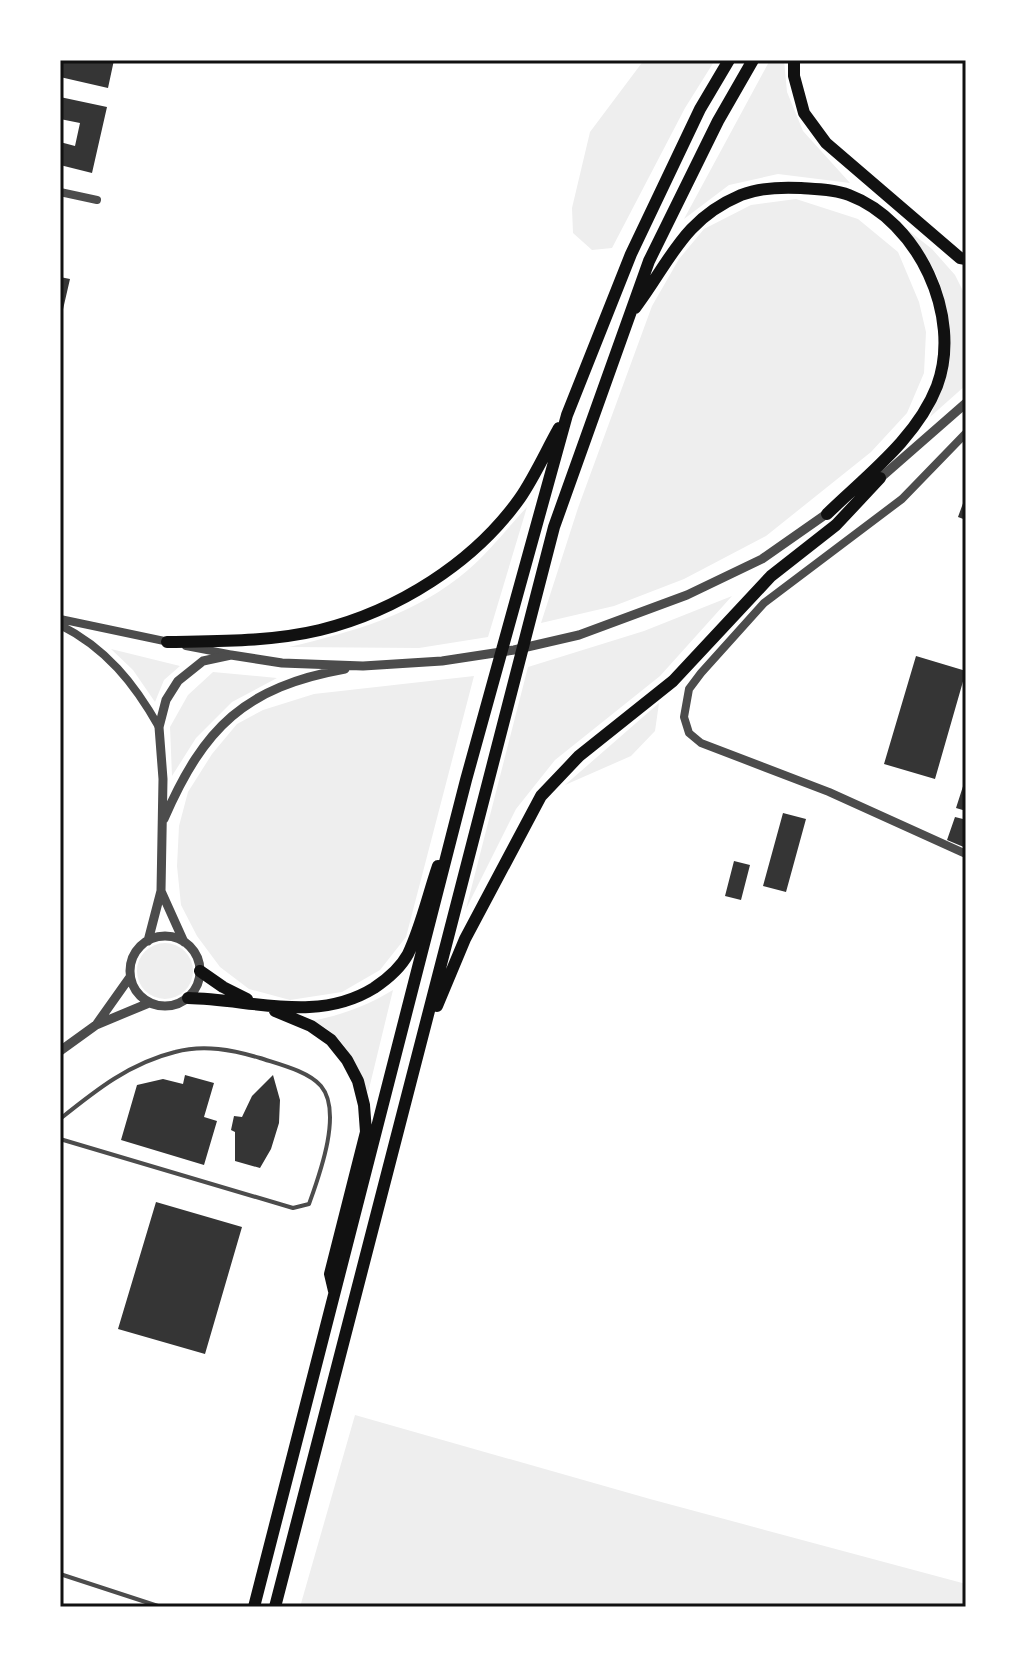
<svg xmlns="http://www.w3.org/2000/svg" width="1026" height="1667" viewBox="0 0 1026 1667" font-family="'Fira Sans',sans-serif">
<rect width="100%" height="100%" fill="#fff"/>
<!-- green -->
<path fill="#eee" d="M644 60H715L685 108 612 248 592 250 573 233 572 208 590 132Z
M770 60H784L787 92 803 131 850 183 778 174 729 185 684 219Z
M796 199 858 219 898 252 919 302 926 332 924 373 907 413 871 452 766 536 684 579 614 606 541 623 578 508 652 306 679 259 704 229 751 205Z
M904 227 932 249 955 275 966 297V385L930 417C951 366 958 304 926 256 919 246 911 236 904 227Z
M527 507 488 637 419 648 289 647C353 632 417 614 468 570 490 551 508 527 527 507Z
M732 596 660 676 555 760 516 809 466 909 528 667 644 631Z
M111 649 180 666 164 680 155 702 133 670Z
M213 672 277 678 232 702 196 738 172 776 170 727 188 695Z
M474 676 406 937 380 970 342 992 290 1000 249 989 220 967 197 936 181 905 177 866 179 826 188 792 212 754 237 724 263 710 314 694Z
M659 703 655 731 631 756 565 785Z
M137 971a28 28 0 1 1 56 0a28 28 0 1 1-56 0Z
M393 990 368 1093C356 1063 343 1032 311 1021 342 1015 367 1006 393 990Z
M355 1415 650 1499 966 1584V1607H300Z"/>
<!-- building -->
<path fill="#353535" d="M60 60H114L108 88 60 77Z
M60 97 107 107 92 173 60 165V142L75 146 80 123 60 119Z
M60 277 70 279 61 318H60Z
M966 495V520L958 517Z
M916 656 966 671 935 779 884 764Z
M965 780H966V811L956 808Z
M966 812V848L947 840 955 817 963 819Z
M783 813 806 819 786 892 763 886Z
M734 861 750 865 741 900 725 896Z
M185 1075 214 1083 204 1117 217 1121 204 1165 121 1140 137 1085 163 1079 183 1084Z
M273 1075 280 1100 279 1123 271 1149 260 1168 235 1161V1132L231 1130 234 1116 242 1117 252 1096Z
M156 1202 242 1227 205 1354 118 1329Z"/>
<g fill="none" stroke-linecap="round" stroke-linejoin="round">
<!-- service -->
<path stroke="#4c4c4c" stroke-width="4" d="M60 1119C96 1090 130 1063 175 1052 204 1044 233 1050 260 1058 278 1064 308 1071 321 1086 343 1112 319 1176 309 1204L293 1208 60 1139
M60 1574 161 1607"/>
<!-- minor -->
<path stroke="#4c4c4c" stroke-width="8" d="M60 192 97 200
M966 433 902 499 764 603 701 673 689 689 684 717 689 733 701 743 829 792 966 854
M60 619 169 642
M60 625C106 648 134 683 159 727
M186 646 228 654"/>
<!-- tertiary -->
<path stroke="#4c4c4c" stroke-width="9" d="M878 480 966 403
M164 819C204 727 245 687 345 669
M161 891 184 942
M130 971a35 35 0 1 1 70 0a35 35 0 1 1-70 0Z
M148 941 161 891 163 779 159 727 166 700 178 681 203 661 231 655 282 663 363 666 442 661 514 650 579 635 687 595 762 559 832 510
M96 1025 130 977
M60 1051 96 1025 149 1003"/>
<!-- trunk -->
<path stroke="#111" stroke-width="12" d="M794 60V76L804 113 826 143 960 258 966 259
M635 308C670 262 682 220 741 195 759 188 782 187 801 188 816 189 834 189 849 195 918 221 963 316 937 386 917 438 866 476 827 514
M167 642C218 641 270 642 320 630 397 611 474 563 520 498 535 476 546 451 559 428
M200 971 223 987 247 999
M188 998C251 999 316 1024 374 988 386 980 401 967 408 954 421 927 428 895 438 866
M437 1006 465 939 541 796 579 756 673 681 771 576 836 525 880 478
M275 1011 311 1026 331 1040 347 1060 358 1081 364 1105 366 1132 330 1274 334 1291
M254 1607 466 780 567 415 631 254 700 109 729 60
M275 1607 554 527 649 261 718 121 753 60"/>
</g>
<!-- border -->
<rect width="1026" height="1667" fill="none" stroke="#ffffff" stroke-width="124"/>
<rect x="62" y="62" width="902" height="1543" fill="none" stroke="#111" stroke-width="3"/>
</svg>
